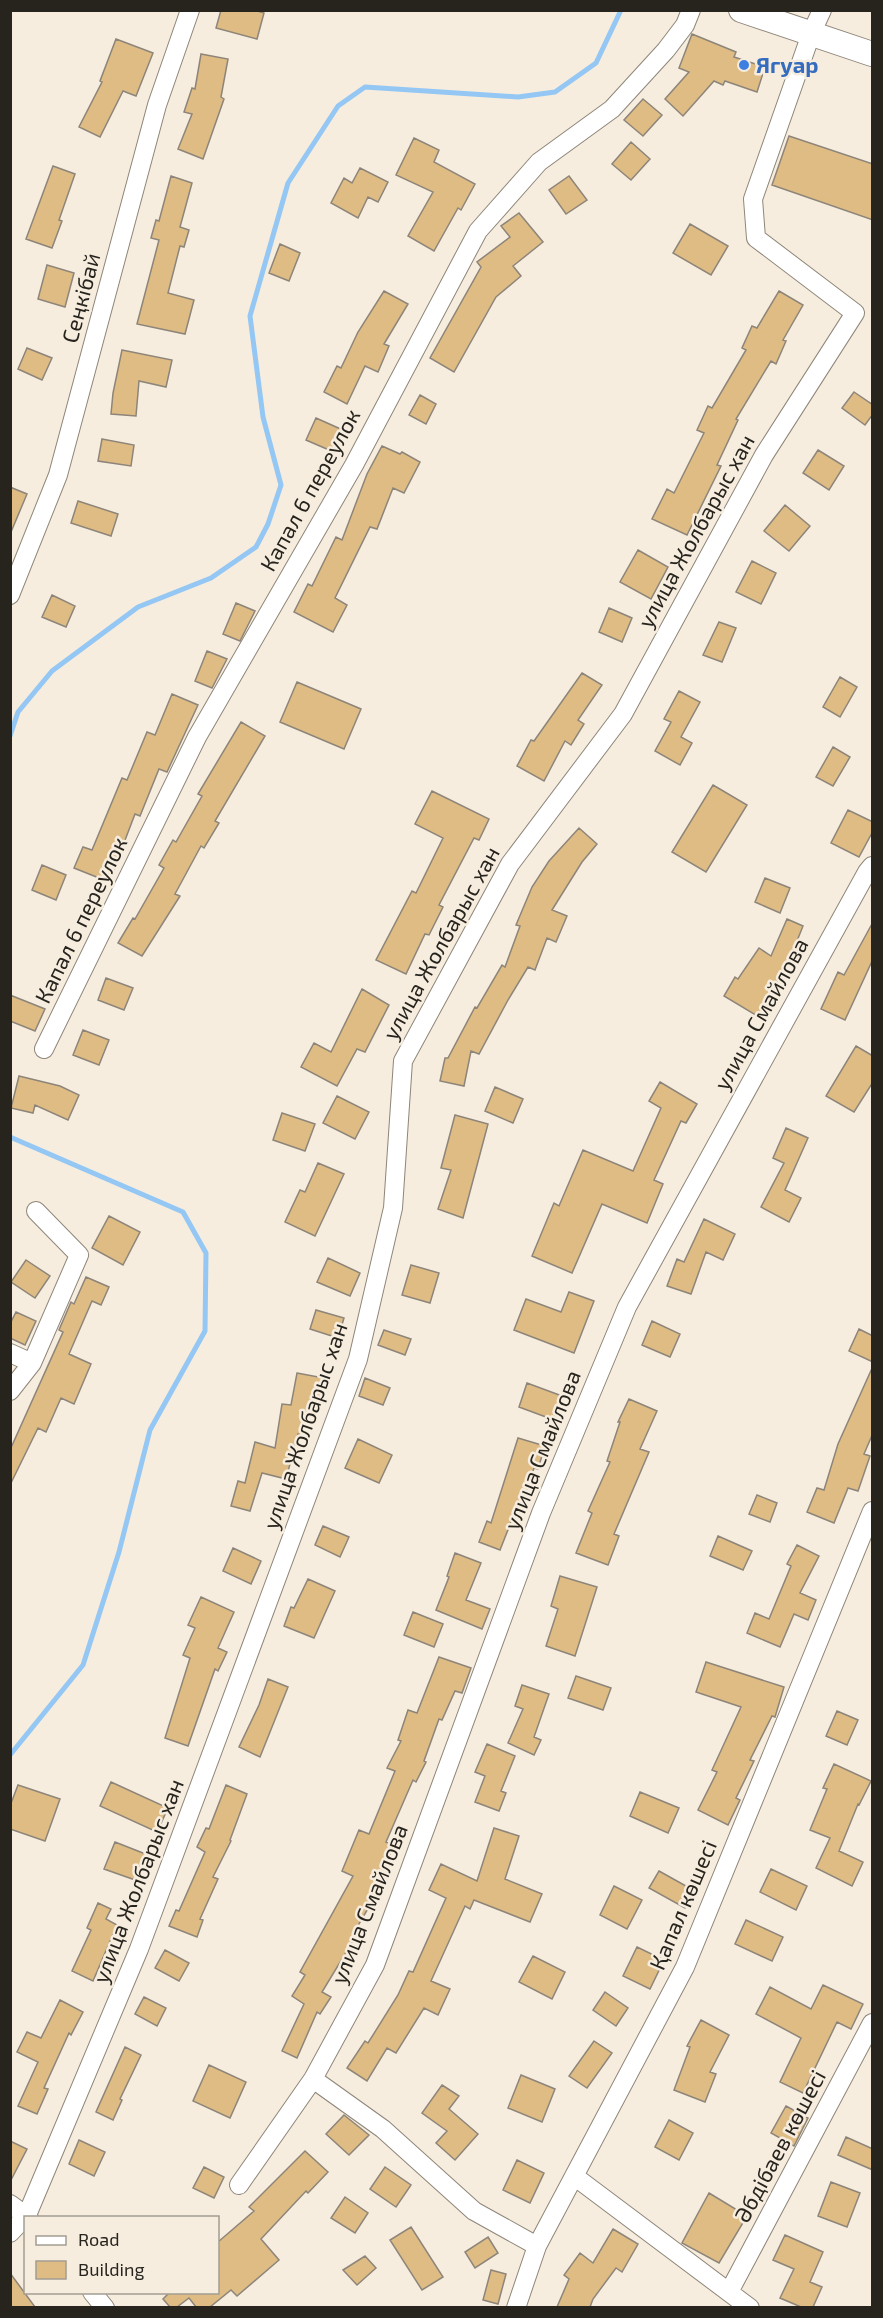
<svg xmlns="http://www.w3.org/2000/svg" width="883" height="2318" viewBox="0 0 883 2318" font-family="'Exo 2',sans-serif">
<rect width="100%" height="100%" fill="#f6eddf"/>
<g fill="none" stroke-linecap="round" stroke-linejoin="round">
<!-- stream -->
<path stroke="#94c7f3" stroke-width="5" d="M10 736 18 712 52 671 138 607 211 578 256 547 268 524 281 485 263 417 250 316 288 183 338 106 365 87 518 97 555 92 596 63 621 10
M10 1137 183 1212 206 1253 205 1331 150 1430 119 1552 83 1665 10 1755"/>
</g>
<!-- building -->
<path fill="#dfbc84" stroke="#8d8579" stroke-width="1.5" d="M221 10H254L264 13 257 39 216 28Z
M692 34 736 52 734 57 765 67 757 92 725 81 723 85 714 81 683 116 665 99 689 72 679 68Z
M116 39 153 53 136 96 123 91 100 137 79 127 102 82 100 81Z
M201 54 228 59 221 97 224 99 203 159 178 149 192 114 184 112 192 88 195 89Z
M643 99 662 115 643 136 624 120Z
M789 136 873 164V220L772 185Z
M414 138 439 150 434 162 475 184 461 210 458 208 434 251 408 236 433 192 396 175Z
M631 142 650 159 631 180 612 164Z
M53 166 75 174 59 220 62 221 52 248 26 239Z
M360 168 388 182 378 202 368 197 358 218 331 203 344 178 352 183Z
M171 176 192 183 180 227 189 230 184 247 180 246 168 293 194 300 185 334 137 324 159 240 151 238 156 220 159 221Z
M569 176 587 200 566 214 549 190Z
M519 213 543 242 513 266 521 276 496 297 454 372 430 358 481 267 477 262 510 237 501 226Z
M690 224 728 246 711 275 673 253Z
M280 244 300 253 289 281 269 273Z
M47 265 74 273 65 307 38 299Z
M384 291 408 304 384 344 389 346 378 372 365 366 347 404 324 392 337 366 341 368 358 332Z
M779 291 803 305 783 340 786 341 776 364 771 361 736 419 738 420 717 465 721 466 687 535 652 519 667 489 674 493 704 433 697 430 708 406 712 408 746 350 742 348 752 326 757 328Z
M27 348 52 358 42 380 18 369Z
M122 350 172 360 166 387 139 381 136 416 111 414 113 393Z
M854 392 873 405V414L865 425 842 408Z
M420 395 436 404 426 424 409 415Z
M316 418 345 431 336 453 306 440Z
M102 439 134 445 131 466 98 461Z
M382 446 400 454 402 452 420 462 404 493 393 488 377 529 370 527 335 598 347 605 333 632 294 612 308 584 312 586 336 537 342 540 367 474Z
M818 450 844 466 829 490 803 473Z
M10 487 27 494 11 532H10Z
M78 501 118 514 111 536 71 523Z
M785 505 810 526 789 551 764 531Z
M638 550 668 567 651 599 620 582Z
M752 561 776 573 761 604 736 592Z
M52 595 75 606 66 627 42 617Z
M236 603 255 611 240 641 223 634Z
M609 608 632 618 622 642 599 632Z
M719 622 736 628 722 662 703 655Z
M207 651 227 659 212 688 195 681Z
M582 673 602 685 578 720 584 724 571 745 565 741 544 781 517 766 531 740 534 741Z
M840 677 857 687 840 717 823 707Z
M297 682 361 709 344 749 280 722Z
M679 691 700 702 681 737 692 743 680 765 655 751 671 722 664 719Z
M172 694 198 705 167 772 159 769 140 816 135 814 109 882 74 868 83 847 92 850 122 778 127 780 147 732 155 735Z
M241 722 265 736 215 821 219 823 204 848 201 846 175 894 180 896 142 956 118 943 133 918 135 919 164 868 159 865 173 840 176 842 202 796 198 794Z
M833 747 850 757 833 786 816 777Z
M713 785 747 805 706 872 672 852Z
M432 791 489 819 479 840 474 838 439 905 443 907 429 935 425 934 406 974 376 960 412 891 416 893 443 838 415 824Z
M848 810 873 822V831L859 857 831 843Z
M579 828 597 844 582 862 552 910 567 916 556 942 547 938 535 970 528 967 508 1000 479 1054 471 1051 464 1086 440 1081 445 1058H448L475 1007 477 1008 502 965 505 967 520 926 516 925 532 887 549 861Z
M42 865 66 875 56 900 32 890Z
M765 878 790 888 780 913 755 902Z
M787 919 803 926 787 966 768 996 776 1001 764 1020 724 996 735 977 738 979 759 948 771 956Z
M873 922V959L845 1020 821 1009 838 972 844 975Z
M106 978 133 988 124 1010 98 1000Z
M362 989 389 1005 365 1052 357 1049 337 1086 301 1067 314 1043 331 1052Z
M10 995 45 1009 35 1031 10 1021Z
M83 1030 109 1040 99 1065 73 1055Z
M856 1046 873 1056V1082L854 1112 826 1096Z
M19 1076 60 1086 79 1095 68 1120 35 1105 33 1113 11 1108Z
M660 1082 697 1104 686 1123 681 1121 654 1180 663 1184 647 1223 602 1204 572 1273 532 1256 554 1203 559 1206 583 1150 633 1171 661 1108 649 1101Z
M495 1087 523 1099 513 1123 485 1111Z
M337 1096 369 1112 355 1139 323 1123Z
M282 1113 315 1124 305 1151 273 1140Z
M455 1115 488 1124 463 1218 438 1209 451 1170 441 1168Z
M786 1128 808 1138 785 1190 801 1198 789 1222 761 1207 784 1163 773 1158Z
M318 1163 344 1174 315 1236 285 1222 300 1190 305 1192Z
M109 1216 140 1232 123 1265 92 1248Z
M704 1219 735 1234 723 1260 706 1252 691 1294 667 1286 677 1259 684 1262Z
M328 1258 360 1273 350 1296 317 1282Z
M26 1260 50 1276 35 1298 11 1282Z
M411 1265 439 1273 430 1303 402 1295Z
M86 1277 109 1287 101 1305 92 1301 69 1354 91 1364 74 1404 61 1398 46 1432 38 1428 10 1485V1450L63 1332 59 1330 71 1302 74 1304Z
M569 1292 594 1301 574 1353 514 1330 526 1299 561 1312Z
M316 1310 344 1318 338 1338 310 1329Z
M16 1312 36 1321 25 1345 10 1338V1324Z
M652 1321 680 1334 670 1357 642 1345Z
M859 1329 873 1336V1362L849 1351Z
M384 1330 411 1339 405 1355 378 1345Z
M873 1366V1433L864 1454 870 1456 858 1491 848 1488 834 1523 807 1512 817 1488 824 1490 838 1444Z
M297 1373 324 1378 320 1400 311 1398 305 1435 298 1434 286 1479 262 1473 250 1511 231 1506 238 1481 245 1483 255 1442 275 1448 282 1404 291 1405Z
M365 1378 390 1388 383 1405 359 1396Z
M527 1383 562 1396 554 1420 519 1407Z
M629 1399 657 1411 640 1449 649 1452 614 1534 619 1536 608 1565 576 1553 592 1513 588 1511 610 1462 607 1461 620 1422H618Z
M518 1438 545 1446 538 1469 534 1468 519 1513 515 1512 500 1550 479 1542 487 1521 491 1523Z
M358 1439 392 1455 379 1483 345 1468Z
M757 1495 777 1503 770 1522 749 1514Z
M323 1526 349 1537 340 1557 315 1545Z
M718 1536 752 1551 743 1570 710 1556Z
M797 1545 819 1556 800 1593 816 1600 808 1620 794 1614 780 1647 747 1633 755 1613 769 1619 791 1566 787 1564Z
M233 1548 261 1561 251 1584 223 1571Z
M455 1553 481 1563 466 1600 490 1609 482 1629 436 1610 449 1577 447 1576Z
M560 1576 597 1587 575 1656 546 1646 558 1609 551 1606Z
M308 1579 335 1591 314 1638 284 1626 291 1607 294 1608Z
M201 1597 234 1612 218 1648 227 1652 218 1671 215 1669 188 1746 165 1738 190 1658 183 1655 195 1628 188 1625Z
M413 1612 443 1624 434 1647 404 1635Z
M439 1657 471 1668 462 1693 455 1691 442 1720 439 1719 424 1761 426 1762 416 1782 413 1780 386 1842 394 1845 369 1907 356 1929 359 1931 322 1992 331 1997 320 2014 317 2012 297 2058 282 2051 304 2004 292 1996 305 1975 300 1972 353 1876 342 1871 359 1830 369 1834 395 1771 387 1768 401 1741 398 1740 408 1710 417 1713Z
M706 1662 784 1687 775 1717 772 1716 750 1760 754 1761 736 1798 740 1800 728 1825 698 1810 717 1772 712 1770 741 1707 696 1692Z
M576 1676 611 1688 603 1710 568 1698Z
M268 1679 288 1687 260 1757 239 1747 259 1705Z
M522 1685 549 1694 534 1737 541 1740 534 1755 508 1743 523 1709 515 1706Z
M837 1711 858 1720 847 1745 826 1736Z
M487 1744 515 1756 501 1791 506 1793 499 1811 475 1802 485 1776 475 1772Z
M834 1764 871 1781 859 1805 858 1804 839 1851 863 1862 852 1886 816 1868 830 1838 810 1830 827 1789 823 1788Z
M111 1782 168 1808 157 1832 100 1806Z
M18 1785 60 1799 45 1841 10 1829V1806Z
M226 1785 247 1794 230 1840 231 1841 213 1877 218 1879 200 1919 203 1920 197 1937 169 1926 176 1910 179 1911 205 1852 197 1847 206 1828 209 1829Z
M640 1792 679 1808 668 1833 630 1816Z
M494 1828 519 1836 505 1879 542 1894 530 1922 474 1900 470 1909 465 1906 431 1981 450 1989 438 2015 424 2008 396 2053 387 2048 367 2081 347 2068 365 2041 368 2043 398 1995 409 1971 413 1972 446 1898 429 1890 441 1864 477 1881Z
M115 1842 148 1855 138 1881 104 1869Z
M771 1869 807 1886 796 1910 760 1892Z
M659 1871 695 1891 685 1908 649 1888Z
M614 1886 642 1900 627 1929 600 1915Z
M98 1903 111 1909 106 1919 117 1925 93 1981 72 1971 91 1930 87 1928Z
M746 1920 783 1937 772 1961 735 1944Z
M637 1947 664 1960 650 1989 623 1976Z
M165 1950 189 1963 179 1981 155 1968Z
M533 1956 565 1972 552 1999 519 1982Z
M823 1985 863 2004 851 2029 837 2022 803 2093 780 2082 801 2038 756 2014 770 1987 811 2009Z
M605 1992 628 2008 616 2026 593 2010Z
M144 1997 166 2008 157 2026 135 2014Z
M60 2000 83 2012 71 2035 69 2033 44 2088 48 2089 37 2114 18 2106 38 2062 17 2052 27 2032 41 2038Z
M701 2020 729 2035 710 2072 716 2074 705 2102 674 2090 690 2047 687 2046Z
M594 2041 612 2053 587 2088 569 2076Z
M125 2047 141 2055 120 2099 122 2100 113 2120 96 2112Z
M209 2065 246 2082 230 2118 193 2101Z
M521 2075 555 2089 542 2122 508 2108Z
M442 2085 459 2096 449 2109 478 2134 455 2160 436 2143 447 2131 422 2113Z
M786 2106 808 2118 794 2146 771 2133Z
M344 2115 369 2135 349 2155 326 2134Z
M669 2120 693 2133 679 2160 655 2147Z
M846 2137 873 2149V2170L838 2155Z
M79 2140 105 2152 94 2176 69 2164Z
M10 2141 27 2149 10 2182Z
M305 2151 328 2172 308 2193 306 2191 261 2239 279 2260 237 2296 231 2290 210 2307H196L189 2298 177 2307H170L163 2299 170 2292H218V2242L254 2211 249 2207Z
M517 2160 544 2173 530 2203 503 2190Z
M204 2167 224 2177 214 2198 193 2188Z
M385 2167 411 2185 396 2207 370 2189Z
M831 2182 860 2193 847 2227 818 2216Z
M709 2193 747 2216 719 2263 682 2243Z
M345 2197 368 2213 355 2233 331 2218Z
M411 2227 443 2277 422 2290 390 2240Z
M613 2229 638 2244 622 2272 616 2268 593 2299 590 2307H557L569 2279 564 2275 580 2253 593 2263Z
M785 2235 823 2252 810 2282 822 2287 813 2307H801L780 2298 794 2269 773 2260Z
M488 2237 498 2253 475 2268 465 2252Z
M365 2256 376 2268 357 2285 343 2270Z
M491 2270 506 2274 498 2304 483 2300Z
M10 2273 35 2307H10Z"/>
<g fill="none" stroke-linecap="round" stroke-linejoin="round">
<defs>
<path id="minor" d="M822 10 811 34 753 199 756 238 855 313
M10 595 58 475 157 105 190 10
M44 1049 197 737 354 465 478 231 539 162 612 109 666 50 685 25 691 10
M10 1353 32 1363
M10 1391 32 1363 79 1255 36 1211
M313 2079 383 2129 474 2211 537 2246
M574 2176 750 2308
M239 2185 313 2079 375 1965 541 1513 627 1307 867 872 872 866
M10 2204 29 2218
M10 2233 27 2215 139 1949 358 1359 393 1208 403 1061 510 864 623 714 764 455 855 313
M92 2292 105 2308
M729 2292 872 2023
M516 2308 537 2246 685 1967 872 1511"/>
<path id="major" d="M741 10 872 54"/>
</defs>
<!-- minor casing -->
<use href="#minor" stroke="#8e8679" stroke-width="20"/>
<!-- major casing -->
<use href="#major" stroke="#8e8679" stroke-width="26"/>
<!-- minor -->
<use href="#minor" stroke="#fff" stroke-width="18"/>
<!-- major -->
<use href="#major" stroke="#fff" stroke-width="24"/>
</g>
<!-- markers -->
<circle fill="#3f7fe0" stroke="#f6eddf" stroke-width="2" cx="744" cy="65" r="6"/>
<g text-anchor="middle" stroke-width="5" stroke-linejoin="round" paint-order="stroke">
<!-- shop labels -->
<g font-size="22" font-weight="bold" fill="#366cbe" stroke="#f6eddf" text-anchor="start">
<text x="756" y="73">Ягуар</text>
</g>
<!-- street labels -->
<g font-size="22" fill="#27241e" stroke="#f6eddf">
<text transform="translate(81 298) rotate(-75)" y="8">Сеңкібай</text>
<text transform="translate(310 490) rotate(-61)" y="8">Капал 6 переулок</text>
<text transform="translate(696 531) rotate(-61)" y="8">улица Жолбарыс хан</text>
<text transform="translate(81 920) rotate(-64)" y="8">Капал 6 переулок</text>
<text transform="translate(441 943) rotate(-61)" y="8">улица Жолбарыс хан</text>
<text transform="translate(761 1014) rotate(-61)" y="8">улица Смайлова</text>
<text transform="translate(305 1426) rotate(-71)" y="8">улица Жолбарыс хан</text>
<text transform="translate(542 1450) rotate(-68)" y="8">улица Смайлова</text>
<text transform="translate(138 1881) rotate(-69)" y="8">улица Жолбарыс хан</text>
<text transform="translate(369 1904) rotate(-68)" y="8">улица Смайлова</text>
<text transform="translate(683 1905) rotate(-67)" y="8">Қапал көшесі</text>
<text transform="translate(780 2146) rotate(-62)" y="8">Әбдібаев көшесі</text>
</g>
</g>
<!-- border -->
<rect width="883" height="2318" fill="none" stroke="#27241e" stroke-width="24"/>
<!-- legend -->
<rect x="24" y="2216" width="195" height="78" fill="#f6eddf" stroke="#a39d92" stroke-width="1.5"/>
<rect x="36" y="2236" width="30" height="9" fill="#ffffff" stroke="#a39d92" stroke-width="1.5"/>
<text x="78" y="2246" font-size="18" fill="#27241e">Road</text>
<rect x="36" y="2261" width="30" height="18" fill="#dfbc84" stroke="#a39d92" stroke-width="1.5"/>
<text x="78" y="2276" font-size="18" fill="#27241e">Building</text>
</svg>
